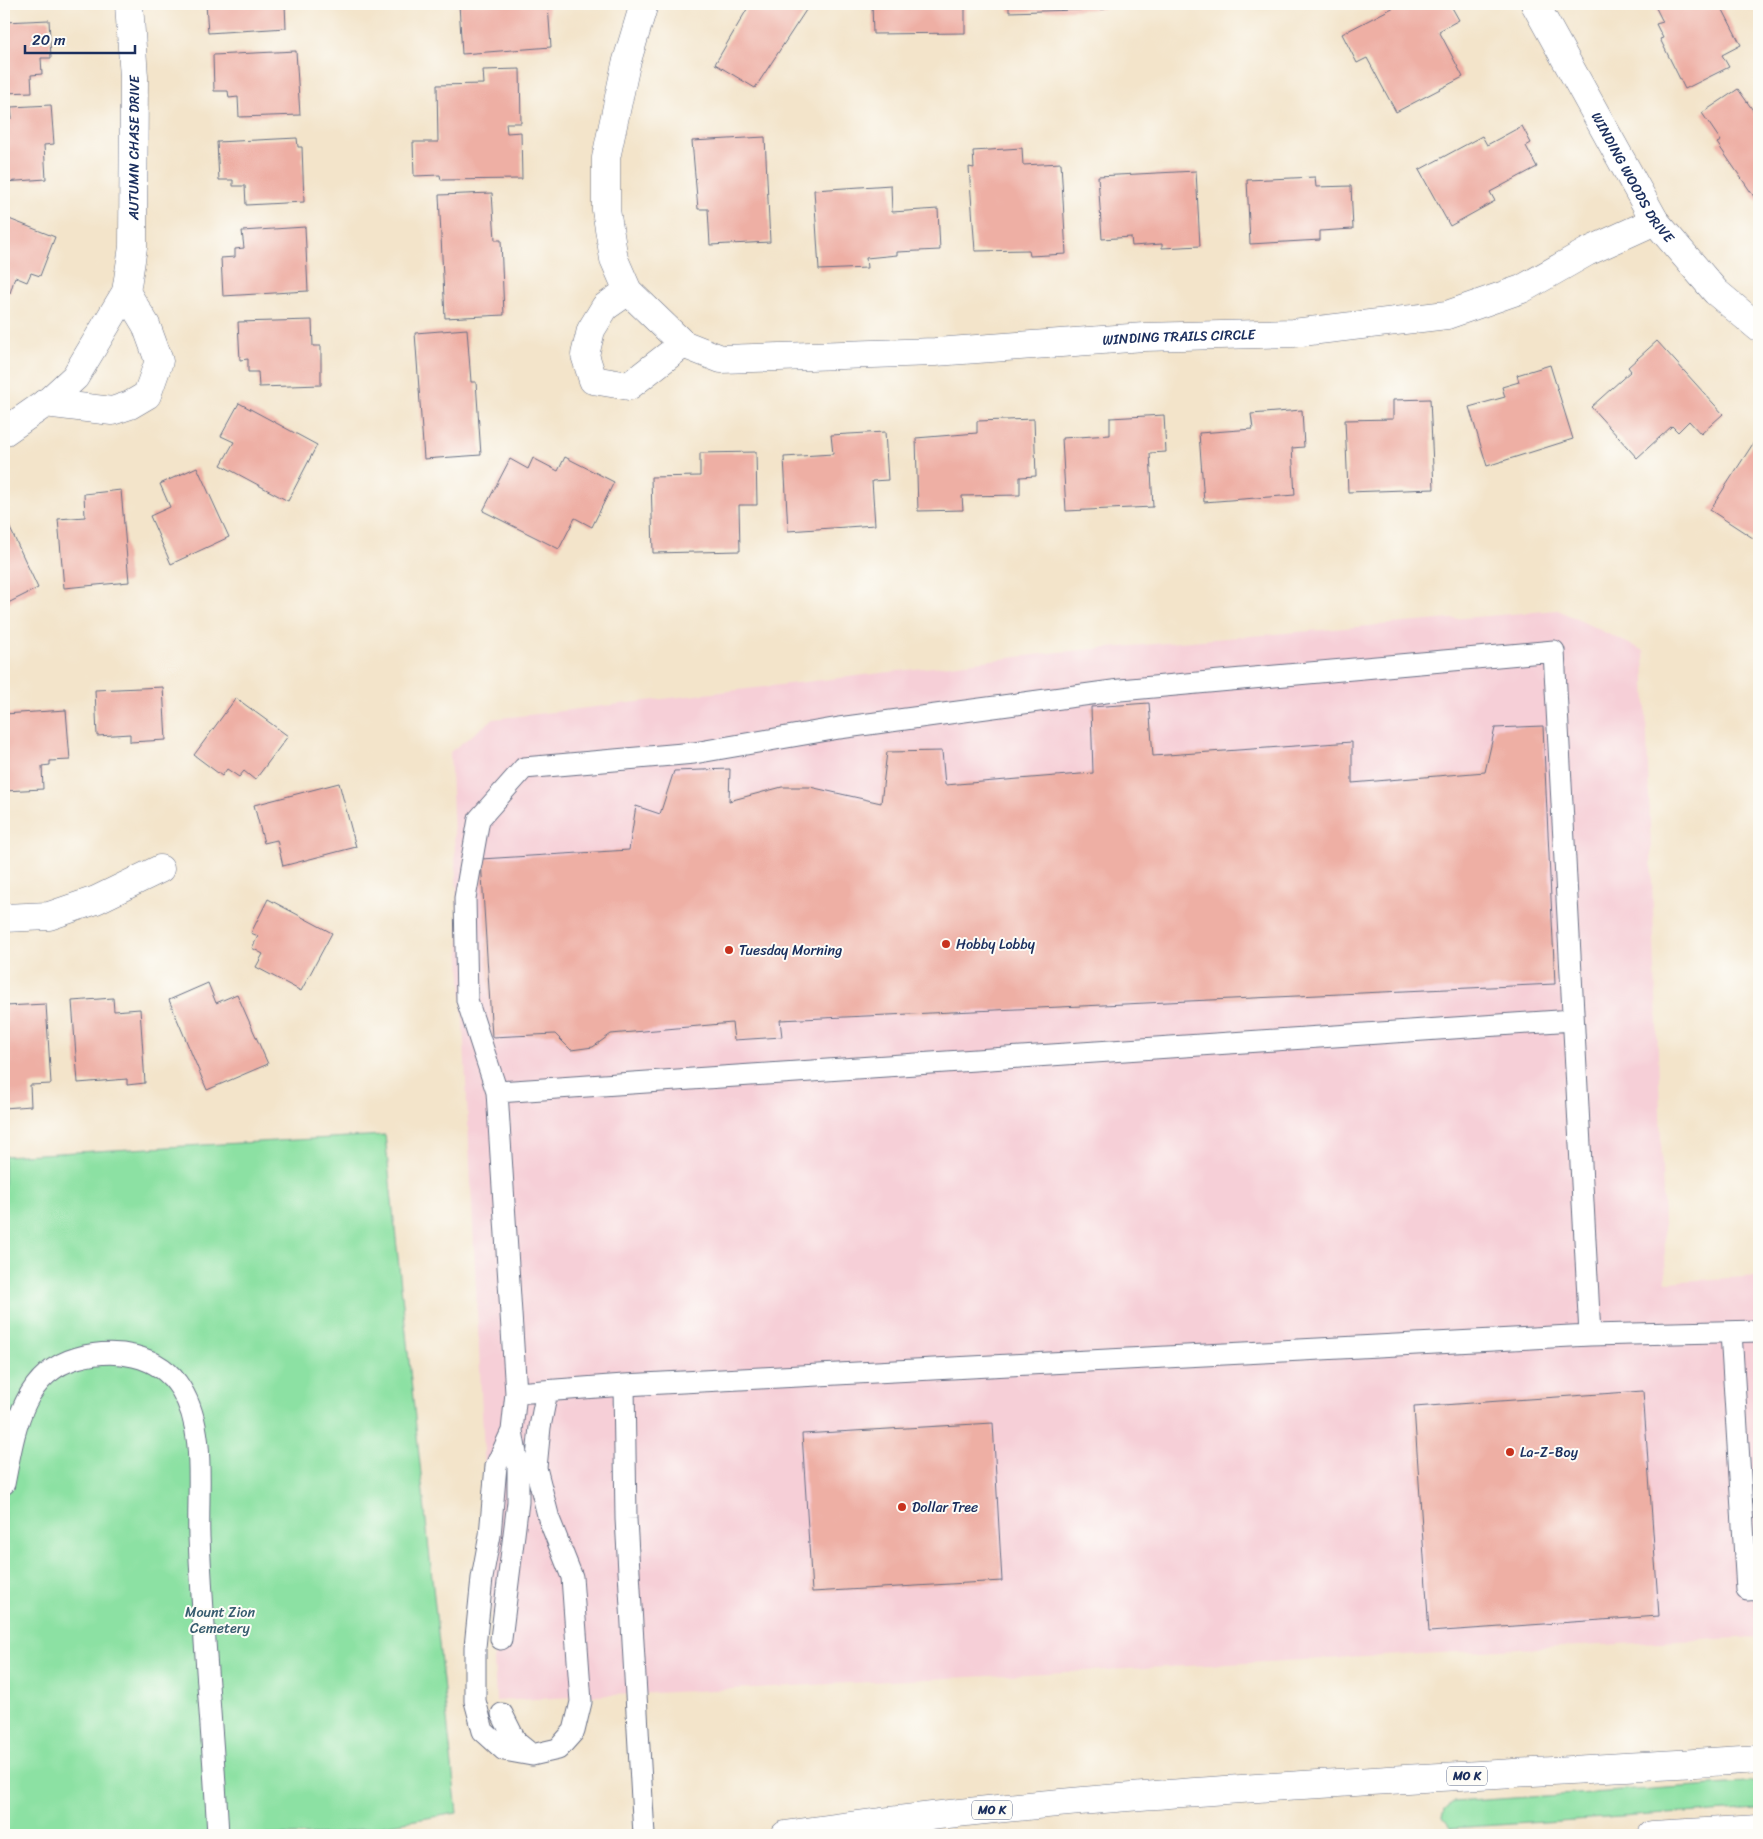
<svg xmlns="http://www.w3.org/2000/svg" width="1763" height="1839" viewBox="0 0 1763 1839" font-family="Sriracha,sans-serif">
<rect width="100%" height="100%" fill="#fdfcf7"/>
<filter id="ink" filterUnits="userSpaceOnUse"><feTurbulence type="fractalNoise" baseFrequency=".02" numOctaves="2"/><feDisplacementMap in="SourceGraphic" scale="10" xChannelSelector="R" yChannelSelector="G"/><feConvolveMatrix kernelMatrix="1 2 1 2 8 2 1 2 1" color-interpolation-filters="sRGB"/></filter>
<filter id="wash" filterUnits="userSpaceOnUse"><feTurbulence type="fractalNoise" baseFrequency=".0096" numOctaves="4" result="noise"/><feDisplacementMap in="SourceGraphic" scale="20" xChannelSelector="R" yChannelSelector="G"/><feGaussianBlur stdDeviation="1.12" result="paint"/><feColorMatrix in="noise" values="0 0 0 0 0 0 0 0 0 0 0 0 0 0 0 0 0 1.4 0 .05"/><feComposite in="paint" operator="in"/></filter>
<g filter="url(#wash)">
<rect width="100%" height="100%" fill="#f3e4ca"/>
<!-- built -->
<path fill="#f6cfd7" d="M1558 610 1644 651 1666 1282 1759 1276V1637L496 1701 450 752 493 719 1059 652Z"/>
<!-- green -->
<path fill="#8ce1a3" stroke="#548880" d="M385 1135 457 1813 326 1835H4V1156Z
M1759 1782V1808L1451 1828 1443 1818 1445 1809 1453 1802Z"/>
<g id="blocks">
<!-- building -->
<path fill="#eeafa4" d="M206 4H285L286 28 208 33Z
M459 4 548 5 551 47 462 54Z
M750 4H810L755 88 715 64Z
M872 4H965V33L873 34Z
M1009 4H1105V9L1009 12Z
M1400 4H1450L1459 20 1439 31 1463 77 1396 112 1367 58 1357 63 1342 34Z
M1654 4H1720L1741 45 1722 55 1729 67 1685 89 1660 39 1663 38 1656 24 1663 22Z
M49 20 51 58H41L42 74 31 75 32 92 4 93V22Z
M296 51 300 115 239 117 238 97 229 98 228 91H214L213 55Z
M520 69 521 123H506L507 133 521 132 522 179 441 180 440 175 414 176 413 142H438L437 85 484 84 483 70Z
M1738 89 1757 116 1759 114V200L1757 201 1717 143 1721 141 1702 113Z
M51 105 54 144 44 145 46 179 4 182V119L12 118 11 107Z
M1522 126 1531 143 1526 146 1537 167 1490 192 1495 201 1450 226 1419 170 1482 136 1487 145Z
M765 137 770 242 710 245 708 209H698L692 141Z
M297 138 298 147H302L304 202 246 205 245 186H233V180H219L217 142Z
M1022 148 1023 165 1061 163 1066 254 1030 256 1029 250 975 251 969 167 974 168 973 151Z
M1196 171 1200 246 1162 248V244L1132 246 1131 237 1102 239 1098 176Z
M1315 177 1316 187 1351 186 1353 229 1320 231V240L1250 244 1247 180Z
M891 185 892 212 938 209 940 250 897 252V255L866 258 867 268 819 270 814 190Z
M492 193 495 240H501L504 315 445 318 439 195Z
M4 217 55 237 40 276 31 273 27 282 15 277 10 293 4 290Z
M305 227 308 291 223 296 221 258 235 257V249L244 248 242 231Z
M312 320 313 346H321V385L259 387 258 372H248V359L240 360 238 322Z
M467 329 471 382H476L481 455 424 459 415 333Z
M1657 341 1723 414 1701 434 1689 421 1678 432 1672 426 1637 458 1591 407 1631 371 1628 367Z
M1550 365 1573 439 1487 466 1469 407 1505 397 1502 387 1519 382 1517 375Z
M1430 399 1434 489 1348 492 1345 420 1393 419V400Z
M239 403 317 445 288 501 221 465 234 442 221 436Z
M1302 410 1304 447 1292 448 1295 495 1204 502 1199 433 1253 429 1251 414Z
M1164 415 1166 452 1150 453 1153 507 1066 511 1062 438 1110 435V418Z
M1034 419 1036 476 1020 477V495L962 496 963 510 918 511 916 438 977 433V421Z
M885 432 888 480 872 481 875 525 788 531 784 457 833 454 831 435Z
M1758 436 1759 437V542L1710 510Z
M756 452 757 505H739L740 551 653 553 651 477 700 476V453Z
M565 457 614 482 592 527 575 518 559 549 483 511 510 459 528 469 533 458 558 471Z
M197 467 229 537 171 564 150 516 170 507 160 484Z
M121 490 129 582 64 588 58 519 85 517 84 494Z
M8 524 38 588 4 605V525Z
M163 687 166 740 130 742V734L97 736 95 690Z
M236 698 288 736 255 780 244 771 239 777 227 769 222 776 194 755Z
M1149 703 1153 756 1352 742V783L1485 772 1495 728 1543 726 1555 984 780 1020 782 1037 734 1040 732 1023 611 1034 593 1047 571 1050 555 1034 492 1037 481 859 629 850 636 806 660 814 674 771 730 769 729 801 782 787H810L881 803 887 752 942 751 945 785 1093 773 1091 707Z
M66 710 70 760 50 761V765L42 766 43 789 4 791V714Z
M339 783 356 847 283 866 277 840 264 843 254 805Z
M268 899 332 933 301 991 256 967 263 954 252 948 258 936 251 933Z
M208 983 216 1003 237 994 268 1064 207 1090 169 1000Z
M113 998 114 1011 140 1009 145 1083 127 1085V1079L78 1083 72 1001Z
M46 1004 51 1084 30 1085 31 1106 4 1108V1030H7L5 1006Z
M1643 1391 1659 1616 1429 1632 1414 1407Z
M993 1423 1002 1581 812 1592 802 1434Z"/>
</g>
</g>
<g filter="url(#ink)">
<use href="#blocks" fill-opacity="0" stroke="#676e84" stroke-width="1"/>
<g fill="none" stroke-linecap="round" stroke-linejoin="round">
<defs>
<path id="service" d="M497 1092 1573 1020
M1731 1332 1747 1590 1759 1589
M1590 1335 1759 1331
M547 1391 540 1427 536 1468 549 1519 572 1577 581 1702 574 1731 558 1749 532 1755 504 1750 483 1731 475 1701V1647L482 1578 490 1535 496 1466 512 1431 516 1393 497 1092 467 1000 465 898 479 819 524 768 694 753 839 728 1120 690 1554 651 1590 1335 624 1385 626 1519 644 1835
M516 1393 624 1385
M4 1484C14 1435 20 1374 77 1358 114 1348 159 1353 181 1389 207 1431 197 1490 199 1537 203 1637 213 1736 218 1835
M501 1639 518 1502V1465L512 1431
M502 1714 516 1742 532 1755"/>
<g id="minor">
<path id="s1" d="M644 4 626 64 606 158V210L614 259 628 291 683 344 721 359 935 352 1144 337 1293 333 1447 315 1522 289 1587 252 1655 221"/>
<path id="s2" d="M1535 4 1655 221 1716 292 1759 328"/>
<path d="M628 291 605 307 591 330 585 355 593 380 629 386 683 344"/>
<path d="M45 403 112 411 130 405 147 395 159 361 146 325 126 292"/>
<path id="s3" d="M4 432 50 400 75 377 126 292 133 247 134 77 129 4"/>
<path d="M4 918 49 916 96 900 160 869"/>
</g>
<path id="primary" d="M785 1835C1108 1787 1435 1780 1759 1759
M1652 1835 1759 1829"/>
</defs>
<!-- service casing -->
<use href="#service" stroke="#676e84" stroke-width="23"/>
<!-- minor casing -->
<use href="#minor" stroke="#676e84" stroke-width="29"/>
<!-- primary casing -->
<use href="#primary" stroke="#676e84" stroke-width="29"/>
<!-- service -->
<use href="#service" stroke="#fff" stroke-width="21"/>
<!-- minor -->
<use href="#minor" stroke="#fff" stroke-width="28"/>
<!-- primary -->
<use href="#primary" stroke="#fff" stroke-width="28"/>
</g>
</g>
<!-- markers -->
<g fill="#c8321e" stroke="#fdfcf7" stroke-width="2">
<circle cx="946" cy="944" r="5"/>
<circle cx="729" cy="950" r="5"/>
<circle cx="1510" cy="1452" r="5"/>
<circle cx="902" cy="1507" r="5"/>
</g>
<g text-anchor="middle" stroke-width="4" stroke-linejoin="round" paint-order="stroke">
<!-- shield labels -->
<g fill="#fdfcf7" stroke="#5f6c8c" stroke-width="1">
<rect x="1447" y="1766.5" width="40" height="19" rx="4"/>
<rect x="972" y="1800.5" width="40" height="19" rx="4"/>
</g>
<g font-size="12" font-weight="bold" fill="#1b2f5e">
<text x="1467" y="1780">MO K</text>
<text x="992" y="1814">MO K</text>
</g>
<!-- street labels -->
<g font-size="14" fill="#1b2f5e" stroke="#fdfcf7">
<text dy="5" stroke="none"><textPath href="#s3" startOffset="334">AUTUMN CHASE DRIVE</textPath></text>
<text dy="5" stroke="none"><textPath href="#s2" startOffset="199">WINDING WOODS DRIVE</textPath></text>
<text dy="5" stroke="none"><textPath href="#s1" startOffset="871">WINDING TRAILS CIRCLE</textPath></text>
</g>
<!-- poi labels -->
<g font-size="14" fill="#1b2f5e" stroke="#fdfcf7" text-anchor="start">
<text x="956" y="949">Hobby Lobby</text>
<text x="739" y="955">Tuesday Morning</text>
<text x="1520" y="1457">La-Z-Boy</text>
<text x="912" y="1512">Dollar Tree</text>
</g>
<!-- park labels -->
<g font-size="14" fill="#375c6f" stroke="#fdfcf7">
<text x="220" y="1617">Mount Zion<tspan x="220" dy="16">Cemetery</tspan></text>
</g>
</g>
<!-- margin -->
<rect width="1763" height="1839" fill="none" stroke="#fdfcf7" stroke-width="20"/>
<!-- scale -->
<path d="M25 45v8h110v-8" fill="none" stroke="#1b2f5e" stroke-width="2.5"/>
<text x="32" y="45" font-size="15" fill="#1b2f5e" stroke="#fdfcf7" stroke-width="4" paint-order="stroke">20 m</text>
</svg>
